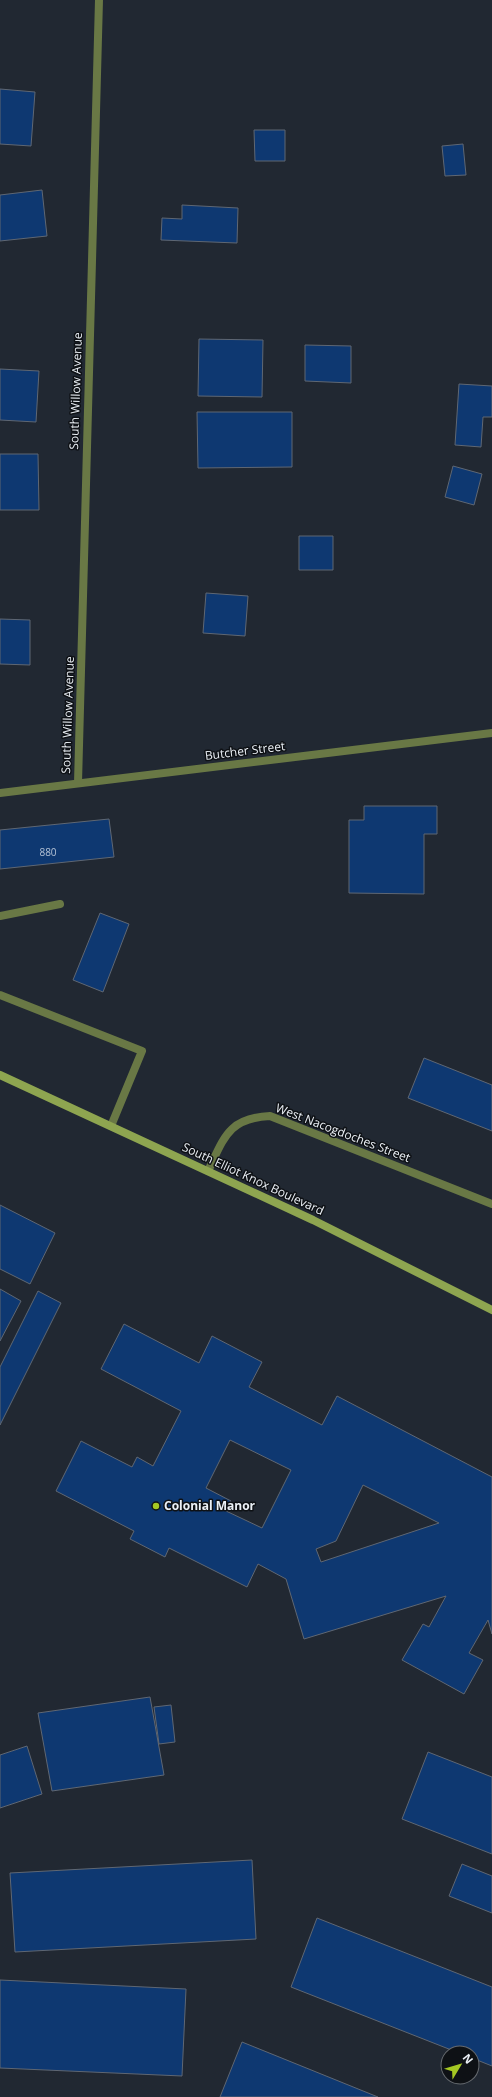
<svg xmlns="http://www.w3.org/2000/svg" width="492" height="2097" viewBox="0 0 492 2097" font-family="'Open Sans',sans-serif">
<rect width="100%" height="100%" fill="#212832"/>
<!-- building -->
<path fill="#0e3871" stroke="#5f6773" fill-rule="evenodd" d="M0 89 35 92 31 146 0 144Z
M254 130H285V161H255Z
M463 144 466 175 445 176 442 146Z
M42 190 47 236 0 241V195Z
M182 205 238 208 237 243 161 240 162 218 182 219Z
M199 339 263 340 262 397 198 396Z
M305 345 351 346V383L305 381Z
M0 369 39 371 36 422 0 420Z
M459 384 492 386V417H483L481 447 455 445Z
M197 412H292V467L198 468Z
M0 454H38L39 510H0Z
M453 466 482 474 474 505 445 497Z
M299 536H333V570H299Z
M206 593 248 596 245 636 203 633Z
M0 619 30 620V665L0 664Z
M364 806H437V834H424V894L349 893V820H364Z
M109 819 114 857 0 869V830Z
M100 913 129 924 103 992 73 980Z
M424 1058 492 1085V1131L408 1098Z
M0 1205 55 1233 30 1284 0 1269Z
M0 1289 21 1301 0 1341Z
M38 1291 61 1303 0 1425V1367Z
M124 1324 199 1363 212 1336 262 1362 249 1387 322 1425 337 1396 492 1477V1634L488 1620 469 1653 483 1660 464 1694 402 1660 423 1624 429 1627 446 1596 304 1639 286 1579 258 1564 247 1587 169 1548 165 1557 130 1539 134 1531 56 1491 81 1441 132 1467 137 1457 153 1466 181 1411 101 1369ZM230 1440 291 1470 262 1528 226 1511 231 1501 206 1488ZM363 1485 439 1523 321 1562 316 1549 336 1541Z
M150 1697 164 1775 52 1791 38 1713Z
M171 1705 175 1742 159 1744 154 1707Z
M27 1746 42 1794 0 1808V1755Z
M428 1752 492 1777V1854L402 1819Z
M252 1860 256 1939 15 1952 10 1873Z
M462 1864 492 1876V1913L449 1896Z
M317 1918 492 1987V2066L472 2058V2053H459L291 1987Z
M0 1980 186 1989 182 2076 0 2068Z
M242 2042 378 2097H220Z"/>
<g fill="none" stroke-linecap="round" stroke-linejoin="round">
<!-- service -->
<path stroke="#697845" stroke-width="8" d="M0 916 60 904
M0 995 142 1051 111 1126"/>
<!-- minor -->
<path stroke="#697845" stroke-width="8" d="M78 783 99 0
M0 793 492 733
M208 1171C224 1138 228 1118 270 1116L492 1204"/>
<!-- secondary -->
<path stroke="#8ea550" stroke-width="8" d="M0 1075 313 1220 492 1310"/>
</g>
<!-- markers -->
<circle fill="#a5c823" stroke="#0e1115" stroke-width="1.5" cx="156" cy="1506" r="4"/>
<g text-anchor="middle" stroke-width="3" stroke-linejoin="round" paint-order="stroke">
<!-- number labels -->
<g font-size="10" fill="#b4c2d5">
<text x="48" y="856">880</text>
</g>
<!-- street labels -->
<g font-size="12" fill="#ebf0f6" stroke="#0e1115">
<text transform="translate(76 391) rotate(-88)" y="4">South Willow Avenue</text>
<text transform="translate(68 715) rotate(-88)" y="4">South Willow Avenue</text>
<text transform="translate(245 751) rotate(-7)" y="4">Butcher Street</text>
<text transform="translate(343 1133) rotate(21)" y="4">West Nacogdoches Street</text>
<text transform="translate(253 1179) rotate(25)" y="4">South Elliot Knox Boulevard</text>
</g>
<!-- poi labels -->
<g font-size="12" font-weight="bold" fill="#ebf0f6" stroke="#0e1115" text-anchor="start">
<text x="164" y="1510">Colonial Manor</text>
</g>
</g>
<!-- north arrow -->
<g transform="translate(460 2065) rotate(52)"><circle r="19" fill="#0e1115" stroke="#666a6f"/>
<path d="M0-3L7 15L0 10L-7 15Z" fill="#a5c823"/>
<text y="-6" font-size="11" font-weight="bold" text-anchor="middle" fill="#ebf0f6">N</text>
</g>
</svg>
